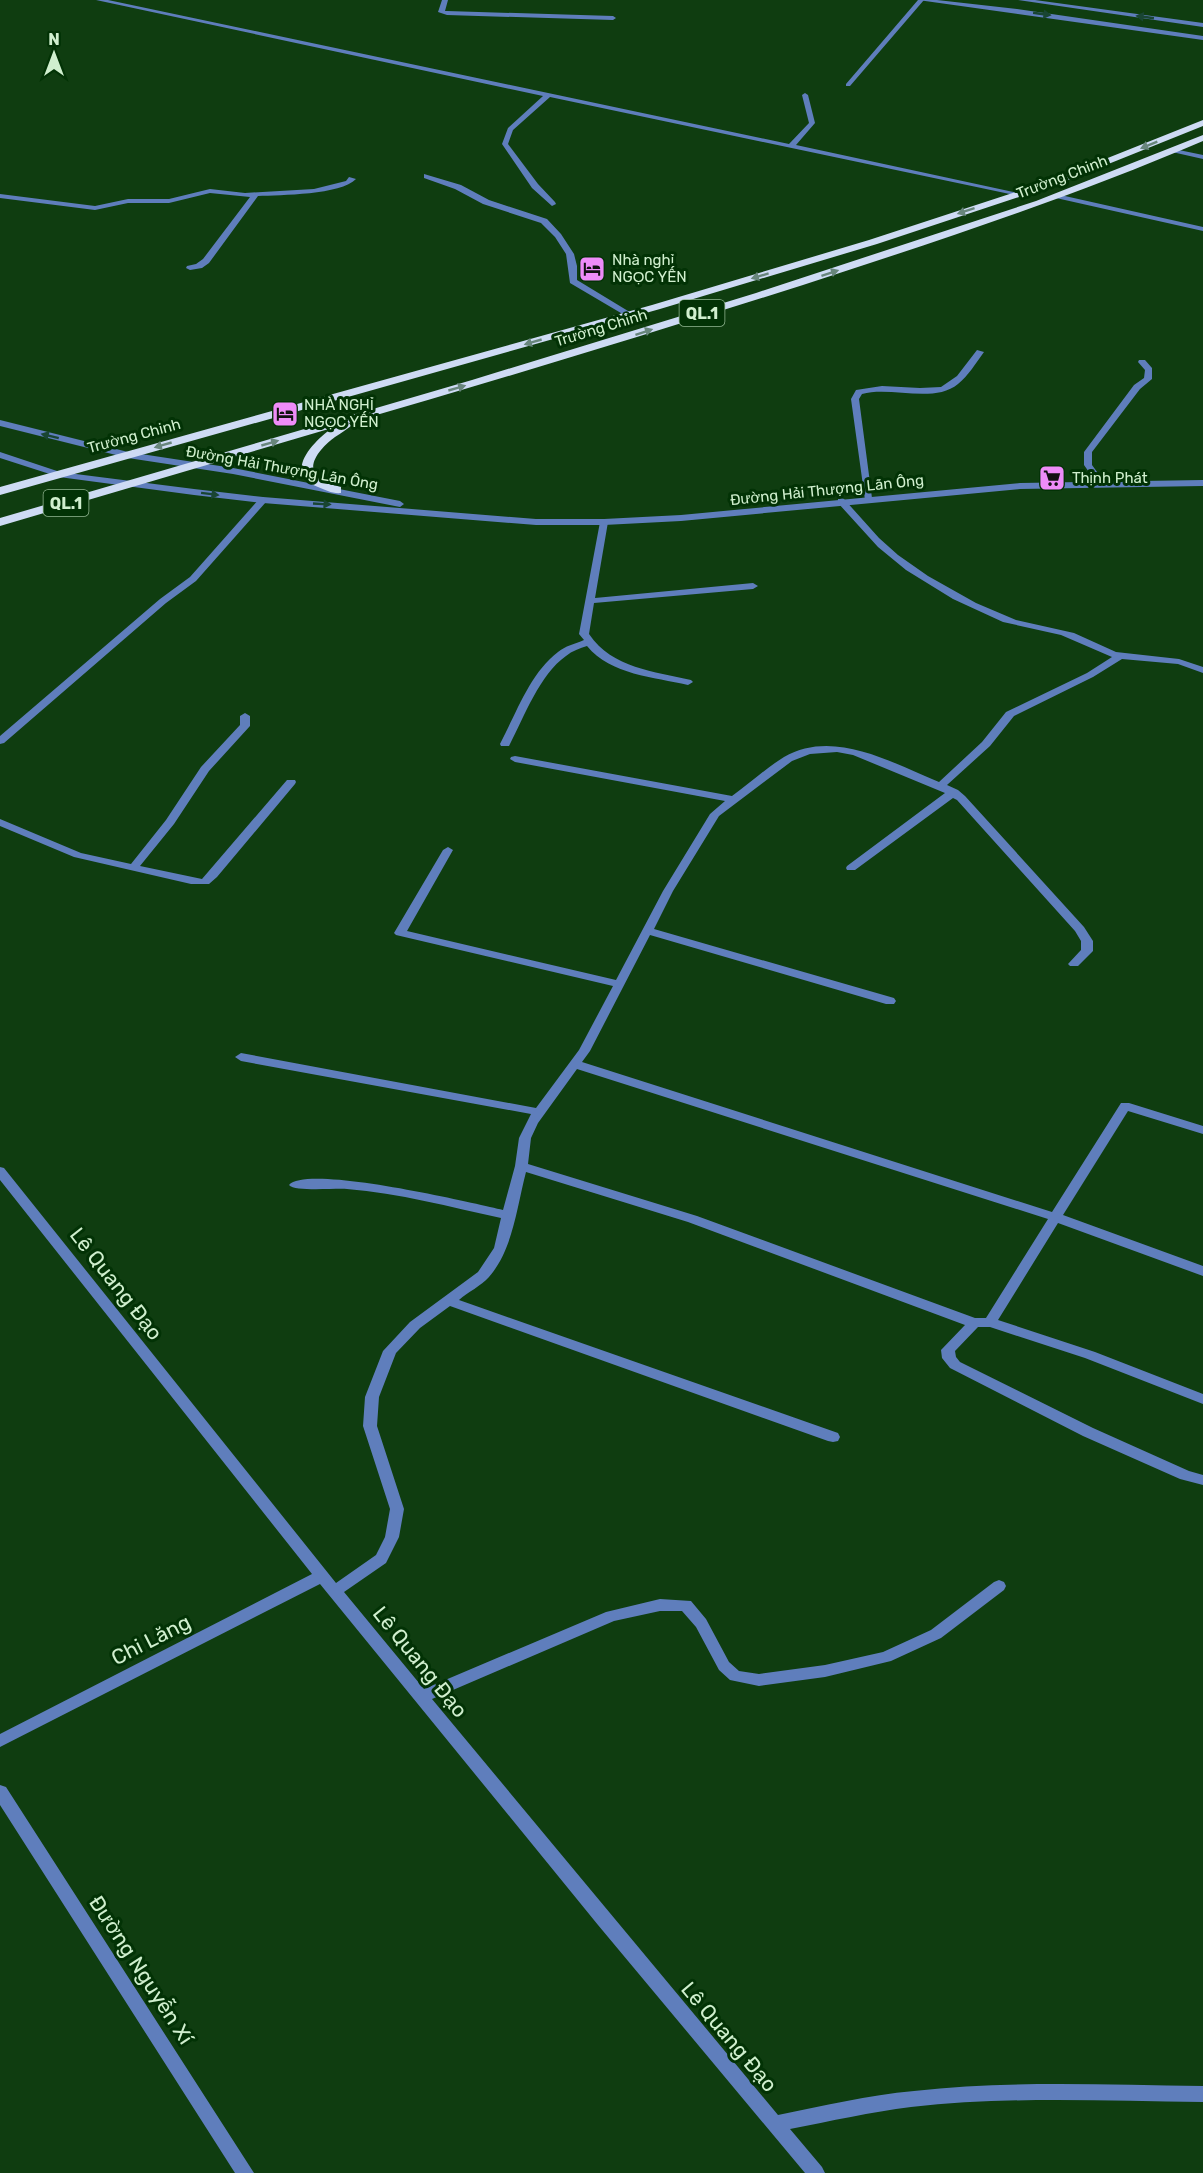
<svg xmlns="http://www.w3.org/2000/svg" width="1203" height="2173" viewBox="0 0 1203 2173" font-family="Rubik,sans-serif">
<rect width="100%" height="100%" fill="#0f3d10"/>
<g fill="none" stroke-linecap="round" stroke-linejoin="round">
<!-- service -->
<path fill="#5f7ebc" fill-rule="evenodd" d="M1139 360H1145L1152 368V379L1140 389 1092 452V465L1105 483 1098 485 1084 465V452L1134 385 1144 378 1145 370 1138 362Z"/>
<!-- minor -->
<path fill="#5f7ebc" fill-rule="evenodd" d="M96 0H108L789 144 809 123 802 95 805 93 808 95 815 123 796 145 1023 194 1019 196 550 97 513 130 508 144 538 184 555 202 556 204 552 206 532 188 502 144 508 128 543 96Z
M442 0H448L445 11H447L613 16 616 18 613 20 447 15 438 12Z
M918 0H924L850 86H846V84Z
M1174 149 1203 155V159L1172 152 1171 151Z
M424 174 461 185 489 200 547 219 561 234 574 254 577 266V280L633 314 626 316 570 283 566 254 555 237 541 223 483 204 455 189 424 178Z
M349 177 356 179C341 195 280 195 258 196L209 263 202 268 190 270 186 268 187 266 196 264 203 259 250 197 210 193 169 203H128L95 210 0 198V194L95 206 128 199H169L210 189 245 193 314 189 346 181Z
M1056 194 1203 227V231L1056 198Z
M977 350 984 352C976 363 968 376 958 384 934 404 891 386 862 394L859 399 872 498 868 501 865 500 851 399 856 390 882 386 920 388 941 387 957 376Z
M263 497 267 500 266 502 196 581 166 603 4 743 0 744V736L160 599 190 577 260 498Z
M841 498 844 499 879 538 898 555 928 576 976 603 1016 620 1074 633 1116 652 1179 659 1203 667V673L1178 664 1122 659 1093 677 1014 716 990 746 947 785 958 790 965 796 1084 927 1093 941V951L1078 966H1070L1068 964 1081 950V941L1075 931 957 800 953 798 855 870H847L846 868 847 866 945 793 853 755 837 752 810 754 792 761 719 816 673 891 654 929 894 998 896 1001 894 1004H886L650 935 590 1051 582 1062 1052 1212 1121 1103H1129L1203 1126V1134L1128 1111 1063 1215 1203 1266V1276L1058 1223 998 1320 1095 1352 1203 1394V1404L1085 1358 990 1327H978L955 1351 956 1357 960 1362 1093 1428 1189 1471 1203 1475V1485L1180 1479 1083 1436 950 1368 942 1358 941 1350 965 1325 688 1222 526 1172C517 1206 513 1250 489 1277 481 1286 468 1292 459 1300L838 1433 840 1437 838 1441 833 1442 828 1441 450 1306 420 1328 396 1353 379 1397 377 1426 404 1509 399 1537 386 1563 344 1592 424 1689 606 1612 660 1599 691 1601 706 1619 729 1662 739 1671 759 1674 825 1665 883 1652 931 1630 994 1582 999 1580 1004 1582 1006 1586 1004 1590 941 1638 891 1661 825 1677 759 1686 730 1680 719 1670 696 1627 682 1611H660L614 1621 432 1699 778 2115C823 2106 868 2095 914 2091 1010 2080 1107 2085 1203 2086V2102C1106 2101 1008 2096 911 2107 871 2112 831 2121 790 2129L822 2167 825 2173H805L598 1925 320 1584 0 1747V1734L312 1574 0 1180V1167L4 1168 336 1583 376 1555 385 1537 390 1509 363 1426 365 1397 383 1351 410 1322 478 1272 494 1248 501 1218C450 1207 399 1193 347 1189 335 1188 295 1192 289 1185 308 1164 472 1203 503 1210L515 1166 519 1138 531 1114 241 1061 235 1057 241 1053 536 1108 579 1050 613 986 396 935 394 933 443 850 448 847 453 850 407 931 616 980 663 891 710 814 725 801 515 762 510 759 511 757 515 756 732 796C749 784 766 768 784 757 834 728 892 763 939 782L982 742 1006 712 1087 673 1112 657 1061 635 1003 622 953 599 906 570 878 547 838 503V499ZM577 1069 1048 1219 986 1318H975L697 1216 528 1164 531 1138 538 1123Z
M604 519 608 522 595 598 753 583 758 586 753 589 594 603 589 634C613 669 654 671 691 680L693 682 688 685C654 677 611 675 587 646 580 648 572 651 566 656 540 674 524 717 510 744L509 746H501L500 744C516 714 530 673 558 652 565 646 575 644 584 640L579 634 600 522Z
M245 713 250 716V726L209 771 174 824 140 866 202 879 287 780H295L296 782 295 784 217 877 209 884H191L74 857 0 826V819L81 853 131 864 166 820 201 767 240 725V716Z
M0 1785 6 1787 254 2173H235L0 1805Z"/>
<!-- tertiary -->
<path fill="#5f7ebc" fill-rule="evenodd" d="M918 0H937L1017 9 1203 36V40Z
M1018 0H1035L1203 23V27Z
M0 420 128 452 233 468 400 501 404 504 400 507 233 474 128 458 0 426Z
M0 452 60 472 194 489 263 497 536 519H604L681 515 1020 483 1203 480V486L1020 489 681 521 604 525H536L263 503 194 495 59 477 0 458Z"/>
<!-- trunk -->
<path fill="#cedbf4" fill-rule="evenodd" d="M1203 120V126L1061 183 877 244 660 309 0 495V487L652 305 869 240 1055 179Z
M1203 135V141C1072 197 938 241 803 285 652 333 501 379 349 423L351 426C346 430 341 433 335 437 324 445 303 465 319 479 325 483 334 485 341 487V493C333 494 325 490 318 487 282 473 314 441 332 428L0 526V518L472 380 756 293 1036 201Z"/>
</g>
<!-- one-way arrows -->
<defs><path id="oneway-solid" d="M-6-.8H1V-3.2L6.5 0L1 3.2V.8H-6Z" transform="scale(1.5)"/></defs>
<g fill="#194533">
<use href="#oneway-solid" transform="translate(1042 14) rotate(8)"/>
<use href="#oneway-solid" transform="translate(1145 17) rotate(-172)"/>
<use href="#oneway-solid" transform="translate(50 436) rotate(-166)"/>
<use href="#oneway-solid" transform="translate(210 494) rotate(7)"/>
<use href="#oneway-solid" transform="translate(322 504) rotate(3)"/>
</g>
<g fill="#68867c">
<use href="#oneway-solid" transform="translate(1149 145) rotate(158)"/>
<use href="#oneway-solid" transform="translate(966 211) rotate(162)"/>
<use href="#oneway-solid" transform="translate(830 273) rotate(-18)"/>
<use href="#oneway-solid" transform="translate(760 276) rotate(163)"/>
<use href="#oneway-solid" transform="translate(644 332) rotate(-18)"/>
<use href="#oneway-solid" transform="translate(533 342) rotate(164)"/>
<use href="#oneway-solid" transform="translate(457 388) rotate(-16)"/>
<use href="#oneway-solid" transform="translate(270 443) rotate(-16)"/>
<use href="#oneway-solid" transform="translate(163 445) rotate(164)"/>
</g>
<!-- icons -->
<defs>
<symbol id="hotel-square" viewBox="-11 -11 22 22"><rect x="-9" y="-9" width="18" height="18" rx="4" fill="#ee8cf8" stroke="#023205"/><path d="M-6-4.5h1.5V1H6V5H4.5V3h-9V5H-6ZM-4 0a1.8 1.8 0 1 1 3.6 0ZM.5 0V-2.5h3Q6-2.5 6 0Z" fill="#111"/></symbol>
<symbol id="supermarket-square" viewBox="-11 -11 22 22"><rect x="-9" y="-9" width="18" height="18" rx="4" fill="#ee8cf8" stroke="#023205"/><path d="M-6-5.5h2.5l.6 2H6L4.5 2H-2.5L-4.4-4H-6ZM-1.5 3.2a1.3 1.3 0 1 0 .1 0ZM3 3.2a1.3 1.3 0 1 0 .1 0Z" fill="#111"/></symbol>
</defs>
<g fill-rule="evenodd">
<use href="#hotel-square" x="577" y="254" width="30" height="30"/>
<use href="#hotel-square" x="270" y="399" width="30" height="30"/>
<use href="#supermarket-square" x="1037" y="463" width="30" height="30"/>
</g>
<g text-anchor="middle" stroke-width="6" stroke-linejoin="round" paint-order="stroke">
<!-- far-street labels -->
<g font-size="15" fill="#d0efce" stroke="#023205">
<text transform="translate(1062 177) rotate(-21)" y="5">Trường Chinh</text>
<text transform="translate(601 328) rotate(-17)" y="5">Trường Chinh</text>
<text transform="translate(134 436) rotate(-15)" y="5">Trường Chinh</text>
<text transform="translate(282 468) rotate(10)" y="5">Đường Hải Thượng Lãn Ông</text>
<text transform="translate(827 490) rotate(-6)" y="5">Đường Hải Thượng Lãn Ông</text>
</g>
<!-- far-poi labels -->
<g font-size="15" fill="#d0efce" stroke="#023205" text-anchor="start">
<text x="612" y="265">Nhà nghỉ<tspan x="612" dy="17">NGỌC YẾN</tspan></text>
<text x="304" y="410">NHÀ NGHỈ<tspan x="304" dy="17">NGỌC YẾN</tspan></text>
<text x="1072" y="483">Thịnh Phát</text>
</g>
<!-- shield labels -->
<g fill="#023205" stroke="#92b692" stroke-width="1.5">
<rect x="679.5" y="300" width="45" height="26" rx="4.5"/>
<rect x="43.5" y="490" width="45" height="26" rx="4.5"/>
</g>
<g font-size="16" font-weight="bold" fill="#d0efce">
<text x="702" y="319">QL.1</text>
<text x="66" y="509">QL.1</text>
</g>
<!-- near-street labels -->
<g font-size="21" fill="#d0efce" stroke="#023205">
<text transform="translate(116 1284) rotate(52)" y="7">Lê Quang Đạo</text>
<text transform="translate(151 1640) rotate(-27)" y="7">Chi Lăng</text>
<text transform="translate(420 1662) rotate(51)" y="7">Lê Quang Đạo</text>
<text transform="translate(141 1970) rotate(57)" y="7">Đường Nguyễn Xí</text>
<text transform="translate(729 2037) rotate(50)" y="7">Lê Quang Đạo</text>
</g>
</g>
<!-- north arrow -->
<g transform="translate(54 54)" stroke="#023205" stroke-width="4.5" paint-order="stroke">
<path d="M0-4.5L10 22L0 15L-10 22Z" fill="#d0efce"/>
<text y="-9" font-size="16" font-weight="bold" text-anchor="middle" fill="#d0efce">N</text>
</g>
</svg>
